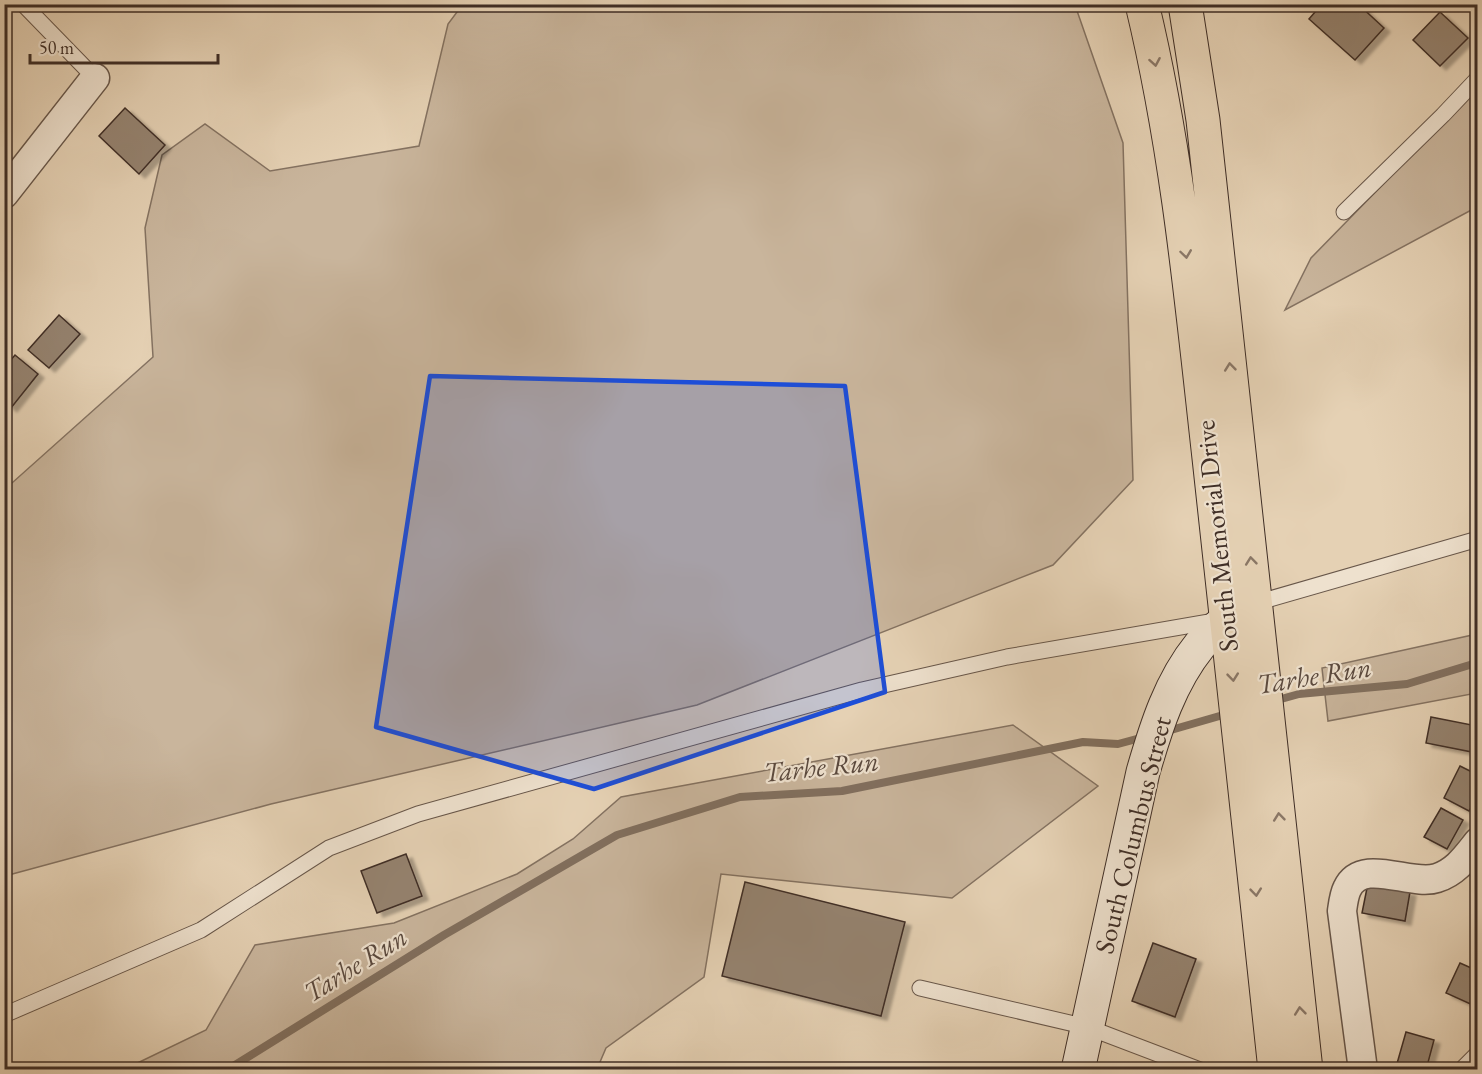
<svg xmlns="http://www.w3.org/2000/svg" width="1482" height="1074" viewBox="0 0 1482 1074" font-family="'EB Garamond',serif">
<defs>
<filter id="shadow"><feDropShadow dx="6" dy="4" stdDeviation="1.5" flood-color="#0004"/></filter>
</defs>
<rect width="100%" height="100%" fill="#e5d1b4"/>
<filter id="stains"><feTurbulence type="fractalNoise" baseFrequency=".00333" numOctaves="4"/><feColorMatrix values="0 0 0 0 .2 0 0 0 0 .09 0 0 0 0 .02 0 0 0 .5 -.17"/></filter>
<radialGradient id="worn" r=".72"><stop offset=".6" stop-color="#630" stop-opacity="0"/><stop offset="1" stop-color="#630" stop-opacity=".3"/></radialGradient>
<!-- green -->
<path fill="#c9b59c" stroke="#847261" stroke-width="1.5" d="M463 4 1075 5 1123 143 1133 480 1053 565 697 705 271 804 5 876V487L12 483 153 357 145 228 162 155 205 124 270 171 419 146 448 24Z
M1477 88V207L1285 310 1311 258Z
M1477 634V693L1328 721 1322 668Z
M1013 725 1098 786 952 898 721 874 704 977 606 1048 597 1069H125L206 1030 255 945 394 923 517 874 573 839 621 797Z"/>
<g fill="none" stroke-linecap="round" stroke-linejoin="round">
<!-- stream -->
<path stroke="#816f5e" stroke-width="8" d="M1274 701 1299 694 1407 684 1473 664H1478
M1164 732 1230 713
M227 1070 444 935 617 835 740 797 842 791 1083 742 1118 744 1144 737"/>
</g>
<!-- building -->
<path fill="#958370" stroke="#3f2e26" stroke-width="1.5" filter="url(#shadow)" d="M1322 4H1358L1384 28 1355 60 1309 19Z
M1440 12 1468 38 1440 66 1413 40Z
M125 108 165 145 139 174 99 136Z
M59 315 80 334 49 368 28 350Z
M15 355 38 374 11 408 4 402V368Z
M1431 717 1477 726 1472 752 1426 743Z
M1460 766 1478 775V795L1469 811 1444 798Z
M1441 808 1463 820 1447 849 1424 837Z
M406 854 422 896 377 913 361 871Z
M745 882 905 922 881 1016 722 976Z
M1368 883 1410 892 1405 921 1362 913Z
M1153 943 1196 959 1175 1017 1132 1001Z
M1460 963 1478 971V1001L1475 1006 1446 993Z
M1406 1032 1434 1040 1426 1070H1406L1396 1067Z"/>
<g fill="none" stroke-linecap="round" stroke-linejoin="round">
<defs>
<path id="lane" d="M23 4 95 78
M1344 212 1443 115 1478 78
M1256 603 1478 539
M920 988 1087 1027 1200 1070
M4 1015 201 930 329 848 418 814 862 690 1007 657 1215 621
M1461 1070 1478 1053"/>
<path id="street" d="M4 194 95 78
M1363 1070 1342 911C1343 904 1344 895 1347 889 1362 856 1411 887 1437 878 1456 872 1466 857 1478 842"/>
<path id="secondary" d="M1078 1070 1143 772C1156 727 1170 682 1200 645 1208 635 1218 627 1227 619"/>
<path id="highway" d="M1142 4C1178 153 1192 306 1209 458 1232 662 1253 866 1275 1070
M1185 4 1203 120 1306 1070"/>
</defs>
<!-- lane casing -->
<use href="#lane" stroke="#68574a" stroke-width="17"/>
<!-- street casing -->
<use href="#street" stroke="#68574a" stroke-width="31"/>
<!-- secondary casing -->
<use href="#secondary" stroke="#3f2e26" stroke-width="35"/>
<!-- highway casing -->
<use href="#highway" stroke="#3f2e26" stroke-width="35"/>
<!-- lane -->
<use href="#lane" stroke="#eee1ce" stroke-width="15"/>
<!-- street -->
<use href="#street" stroke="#eee1ce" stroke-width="28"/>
<!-- secondary -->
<use href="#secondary" stroke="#eee1ce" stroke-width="33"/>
<!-- highway -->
<use href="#highway" stroke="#e5d1b4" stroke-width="33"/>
</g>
<!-- one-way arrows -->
<defs><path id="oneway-chevron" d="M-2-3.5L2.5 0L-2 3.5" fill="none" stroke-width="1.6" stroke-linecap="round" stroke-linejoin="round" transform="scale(1.5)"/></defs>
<g stroke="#8a7766">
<use href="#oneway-chevron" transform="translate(1155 62) rotate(80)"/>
<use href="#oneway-chevron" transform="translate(1186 254) rotate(82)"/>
<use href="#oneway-chevron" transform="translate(1230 367) rotate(-96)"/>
<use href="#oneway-chevron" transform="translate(1251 561) rotate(-96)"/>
<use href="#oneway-chevron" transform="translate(1233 677) rotate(84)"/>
<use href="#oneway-chevron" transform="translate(1279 817) rotate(-96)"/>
<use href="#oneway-chevron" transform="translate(1256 892) rotate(84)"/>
<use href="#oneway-chevron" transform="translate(1300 1011) rotate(-96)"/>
</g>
<!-- marked area -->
<path fill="#1d4ed8" fill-opacity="0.2" stroke="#1d4ed8" stroke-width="4.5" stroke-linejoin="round" d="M430 376 845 386 885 692 594 789 376 727Z"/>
<g text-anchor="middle" stroke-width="4.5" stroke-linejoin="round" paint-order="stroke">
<!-- street labels -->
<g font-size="27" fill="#3f2e26" stroke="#eee1ce">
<text transform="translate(1217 536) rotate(-96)" y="9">South Memorial Drive</text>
<text transform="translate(1133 835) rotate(-76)" y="9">South Columbus Street</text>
</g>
<!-- water labels -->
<g font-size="28" font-style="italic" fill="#5a493e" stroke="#eee1ce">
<text transform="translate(1314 675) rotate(-9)" y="10">Tarhe Run</text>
<text transform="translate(821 766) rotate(-6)" y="10">Tarhe Run</text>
<text transform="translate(355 964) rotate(-32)" y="10">Tarhe Run</text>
</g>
</g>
<!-- margin -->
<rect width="1482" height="1074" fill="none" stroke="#e5d1b4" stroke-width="24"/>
<rect x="6" y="6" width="1470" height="1062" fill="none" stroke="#3f2e26" stroke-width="3"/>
<rect x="12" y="12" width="1458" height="1050" fill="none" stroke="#3f2e26" stroke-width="1.5"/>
<!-- scale -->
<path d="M30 54v9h188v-9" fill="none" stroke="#3f2e26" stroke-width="3"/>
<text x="39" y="54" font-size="18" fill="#3f2e26" stroke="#eee1ce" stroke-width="4.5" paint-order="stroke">50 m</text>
<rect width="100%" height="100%" filter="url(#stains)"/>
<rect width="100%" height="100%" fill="url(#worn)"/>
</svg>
